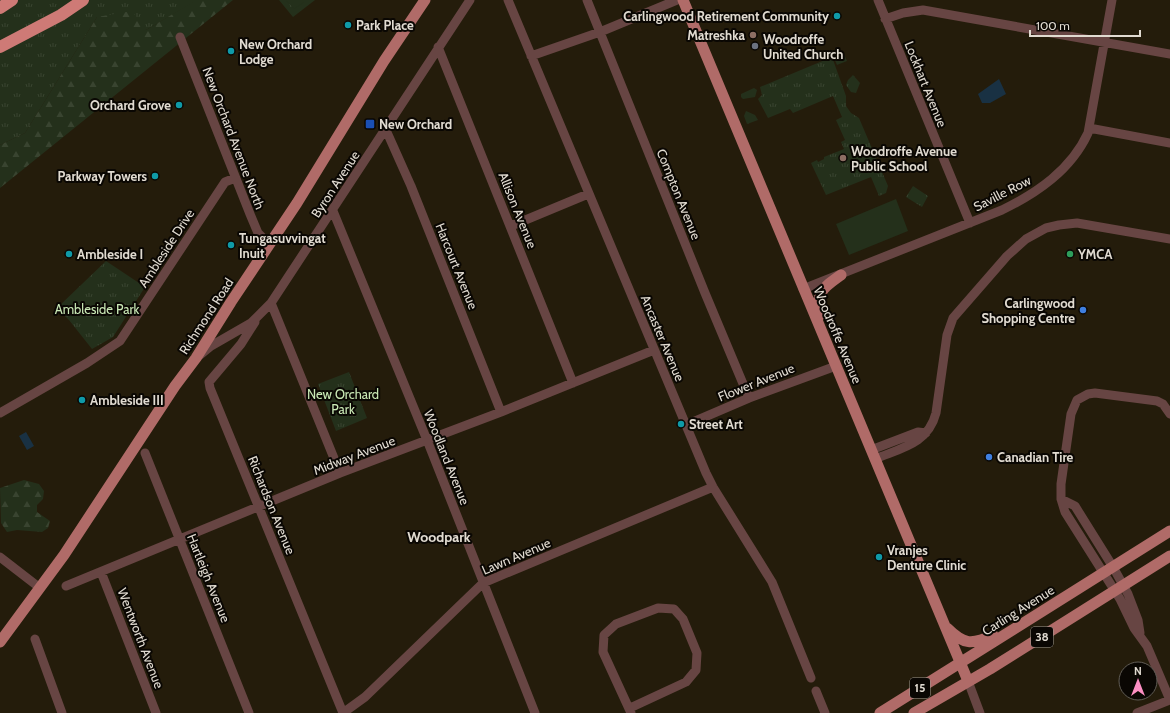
<svg xmlns="http://www.w3.org/2000/svg" width="1170" height="713" viewBox="0 0 1170 713" font-family="Cabin,sans-serif">
<defs>
<pattern id="grass-tufts" width="24" height="20" patternUnits="userSpaceOnUse"><rect width="24" height="20" fill="#24301b"/><path d="M3 7l-1-3M5 7V3M7 7l1-3M15 17l-1-3M17 17v-4M19 17l1-3" fill="none" stroke="#394430"/></pattern>
<pattern id="forest-firs" width="22" height="20" patternUnits="userSpaceOnUse"><rect width="22" height="20" fill="#24301b"/><path d="M5 1l3.5 6h-7zM16 11l3.5 6h-7z" fill="#394430"/></pattern>
</defs>
<rect width="100%" height="100%" fill="#241c0b"/>
<!-- grass -->
<path fill="url(#grass-tufts)" d="M0 0H193L194 2 146 30 97 17 25 133 0 145Z
M279 0H315L293 17Z
M832 57 846 96V106L851 113 859 118 888 186 886 193 879 196 871 177 826 195 811 163 817 160 818 162 824 159V157L844 149 841 142 845 140 836 120 842 117 833 96 793 113 790 109 768 118 758 99 762 95 760 87Z
M853 75 860 83 856 93 851 92 846 85 848 80Z
M754 88 757 90 755 97 743 99 741 97V94Z
M746 111 755 115 758 120 747 124 744 116Z
M913 186 928 196 922 207 906 197Z
M106 261 145 287 113 337 92 349 69 320 57 308Z
M349 372 367 418 336 431 318 384Z"/>
<!-- forest -->
<path fill="url(#forest-firs)" d="M193 0H233L0 188V145L25 133 97 17 132 11 146 30 193 2Z
M24 480 39 484 44 491 43 499 37 505V512L50 521 48 528 42 532 17 530 7 532 1 523 0 488Z"/>
<!-- garden -->
<path fill="#24301b" d="M286 0H302L304 2 294 9Z
M843 52 847 61 837 65 833 56Z
M896 199 908 231 849 255 836 224Z"/>
<!-- water -->
<path fill="#193143" d="M999 79 1006 94 990 103H982L978 94Z
M26 432 34 446 27 450 19 436Z"/>
<g fill="none" stroke-linecap="round" stroke-linejoin="round">
<!-- minor -->
<path stroke="#674543" stroke-width="9" d="M508 0 706 473 713 487 772 582 811 678
M587 0 705 293 749 398
M878 0 970 223
M885 19 903 13 923 10 1170 54
M180 37 250 214 258 233 269 244
M438 47 573 383
M531 56 600 32 677 0
M1089 128 1170 143
M386 130 411 186 501 412
M333 211 427 440 535 713
M511 226 588 194
M803 289 1002 210C1037 193 1071 170 1088 133L1112 0
M271 303 340 473
M255 322 241 344 209 382 210 388 343 713
M200 355 211 346 251 323 271 303 470 0
M0 413 87 363 120 341 225 182 235 178
M686 425 749 398 836 366
M871 450 918 432 926 433
M145 453 249 713
M875 459C901 448 928 444 936 413L947 335 953 318 1007 256 1026 239 1046 228 1059 225 1077 223 1170 239
M1061 499 1075 506 1113 567 1128 594 1138 620 1140 633
M0 557 40 588
M101 572 156 713
M66 586 340 473 501 412 654 350
M35 639 62 713
M968 681 980 713
M816 691 825 713
M630 708 686 682 696 670 697 653 683 619 674 609 658 608 616 624 604 635 603 652 631 713
M343 713 365 697 483 583 713 487
M1137 713 1170 700 1147 646 1134 628 1120 599 1065 512 1061 499V484L1071 414 1077 400 1088 394 1095 393 1157 401 1163 404 1170 414"/>
<!-- major -->
<path stroke="#b06b68" stroke-width="11" d="M683 0 968 681
M819 316C816 291 823 288 841 275
M947 628C964 645 972 645 993 635
M0 642 64 555 175 386 196 358 231 302 297 203 384 61 425 0
M880 713 1170 531
M914 713 990 669 1170 556"/>
<!-- highway -->
<path stroke="#ce7a76" stroke-width="12" d="M0 8 12 0
M0 47 61 15 83 0"/>
</g>
<!-- markers -->
<g fill="#0f9aa8" stroke="#0a0703" stroke-width="1.5">
<circle cx="837" cy="16" r="4"/>
<circle cx="348" cy="25" r="4"/>
<circle cx="231" cy="51" r="4"/>
<circle cx="179" cy="105" r="4"/>
<circle cx="155" cy="176" r="4"/>
<circle cx="231" cy="245" r="4"/>
<circle cx="69" cy="254" r="4"/>
<circle cx="82" cy="400" r="4"/>
<circle cx="681" cy="424" r="4"/>
<circle cx="879" cy="557" r="4"/>
</g>
<g fill="#8d6e63" stroke="#0a0703" stroke-width="1.5">
<circle cx="753" cy="35" r="4"/>
<circle cx="843" cy="158" r="4"/>
</g>
<circle fill="#6b7280" stroke="#0a0703" stroke-width="1.5" cx="755" cy="46" r="4"/>
<rect fill="#1a4fb4" stroke="#0a0703" stroke-width="1.5" x="365" y="119" width="10" height="10" rx="2"/>
<circle fill="#2e9e5b" stroke="#0a0703" stroke-width="1.5" cx="1070" cy="254" r="4"/>
<g fill="#3f7fe0" stroke="#0a0703" stroke-width="1.5">
<circle cx="1083" cy="310" r="4"/>
<circle cx="989" cy="457" r="4"/>
</g>
<g text-anchor="middle" stroke-width="4" stroke-linejoin="round" paint-order="stroke">
<!-- shield labels -->
<g fill="#0a0703" stroke="#a09b93" stroke-width="1">
<rect x="1031" y="627" width="22" height="20" rx="3"/>
<rect x="910" y="678" width="20" height="20" rx="3"/>
</g>
<g font-size="12" font-weight="bold" fill="#e1dbd1">
<text x="1042" y="641">38</text>
<text x="920" y="692">15</text>
</g>
<!-- poi labels -->
<g font-size="13" font-weight="bold" fill="#e1dbd1" stroke="#0a0703" text-anchor="start">
<text x="829" y="21" text-anchor="end">Carlingwood Retirement Community</text>
<text x="356" y="30">Park Place</text>
<text x="745" y="40" text-anchor="end">Matreshka</text>
<text x="763" y="44">Woodroffe<tspan x="763" dy="15">United Church</tspan></text>
<text x="239" y="49">New Orchard<tspan x="239" dy="15">Lodge</tspan></text>
<text x="171" y="110" text-anchor="end">Orchard Grove</text>
<text x="379" y="129">New Orchard</text>
<text x="851" y="156">Woodroffe Avenue<tspan x="851" dy="15">Public School</tspan></text>
<text x="147" y="181" text-anchor="end">Parkway Towers</text>
<text x="239" y="243">Tungasuvvingat<tspan x="239" dy="15">Inuit</tspan></text>
<text x="77" y="259">Ambleside I</text>
<text x="1078" y="259">YMCA</text>
<text x="1075" y="308" text-anchor="end">Carlingwood<tspan x="1075" dy="15">Shopping Centre</tspan></text>
<text x="90" y="405">Ambleside III</text>
<text x="689" y="429">Street Art</text>
<text x="997" y="462">Canadian Tire</text>
<text x="887" y="555">Vranjes<tspan x="887" dy="15">Denture Clinic</tspan></text>
</g>
<!-- street labels -->
<g font-size="13" fill="#e1dbd1" stroke="#0a0703">
<text transform="translate(926 84) rotate(68)" y="5">Lockhart Avenue</text>
<text transform="translate(234 138) rotate(69)" y="5">New Orchard Avenue North</text>
<text transform="translate(335 184) rotate(-57)" y="5">Byron Avenue</text>
<text transform="translate(1002 193) rotate(-27)" y="5">Saville Row</text>
<text transform="translate(679 194) rotate(68)" y="5">Compton Avenue</text>
<text transform="translate(518 210) rotate(68)" y="5">Allison Avenue</text>
<text transform="translate(166 248) rotate(-57)" y="5">Ambleside Drive</text>
<text transform="translate(457 266) rotate(68)" y="5">Harcourt Avenue</text>
<text transform="translate(206 316) rotate(-57)" y="5">Richmond Road</text>
<text transform="translate(838 335) rotate(67)" y="5">Woodroffe Avenue</text>
<text transform="translate(663 338) rotate(67)" y="5">Ancaster Avenue</text>
<text transform="translate(756 382) rotate(-22)" y="5">Flower Avenue</text>
<text transform="translate(354 455) rotate(-21)" y="5">Midway Avenue</text>
<text transform="translate(447 457) rotate(68)" y="5">Woodland Avenue</text>
<text transform="translate(272 505) rotate(68)" y="5">Richardson Avenue</text>
<text transform="translate(516 556) rotate(-23)" y="5">Lawn Avenue</text>
<text transform="translate(209 578) rotate(68)" y="5">Hartleigh Avenue</text>
<text transform="translate(1018 610) rotate(-32)" y="5">Carling Avenue</text>
<text transform="translate(141 638) rotate(69)" y="5">Wentworth Avenue</text>
</g>
<!-- park labels -->
<g font-size="13" fill="#c9e8b5" stroke="#0a0703">
<text x="97" y="314">Ambleside Park</text>
<text x="343" y="399">New Orchard<tspan x="343" dy="15">Park</tspan></text>
</g>
<!-- neighbourhood labels -->
<g font-size="14" font-weight="bold" fill="#e1dbd1" stroke="#0a0703">
<text x="439" y="542">Woodpark</text>
</g>
</g>
<!-- north arrow -->
<g transform="translate(1138 681)"><circle r="19" fill="#0a0703" stroke="#605c55"/>
<path d="M0-3L7 15L0 10L-7 15Z" fill="#fc8fc3"/>
<text y="-6" font-size="11" font-weight="bold" text-anchor="middle" fill="#e1dbd1">N</text>
</g>
<!-- scale -->
<path d="M1030 30v6h110v-6" fill="none" stroke="#e1dbd1" stroke-width="2"/>
<text x="1036" y="30" font-size="12" fill="#e1dbd1" stroke="#0a0703" stroke-width="3" paint-order="stroke">100 m</text>
</svg>
